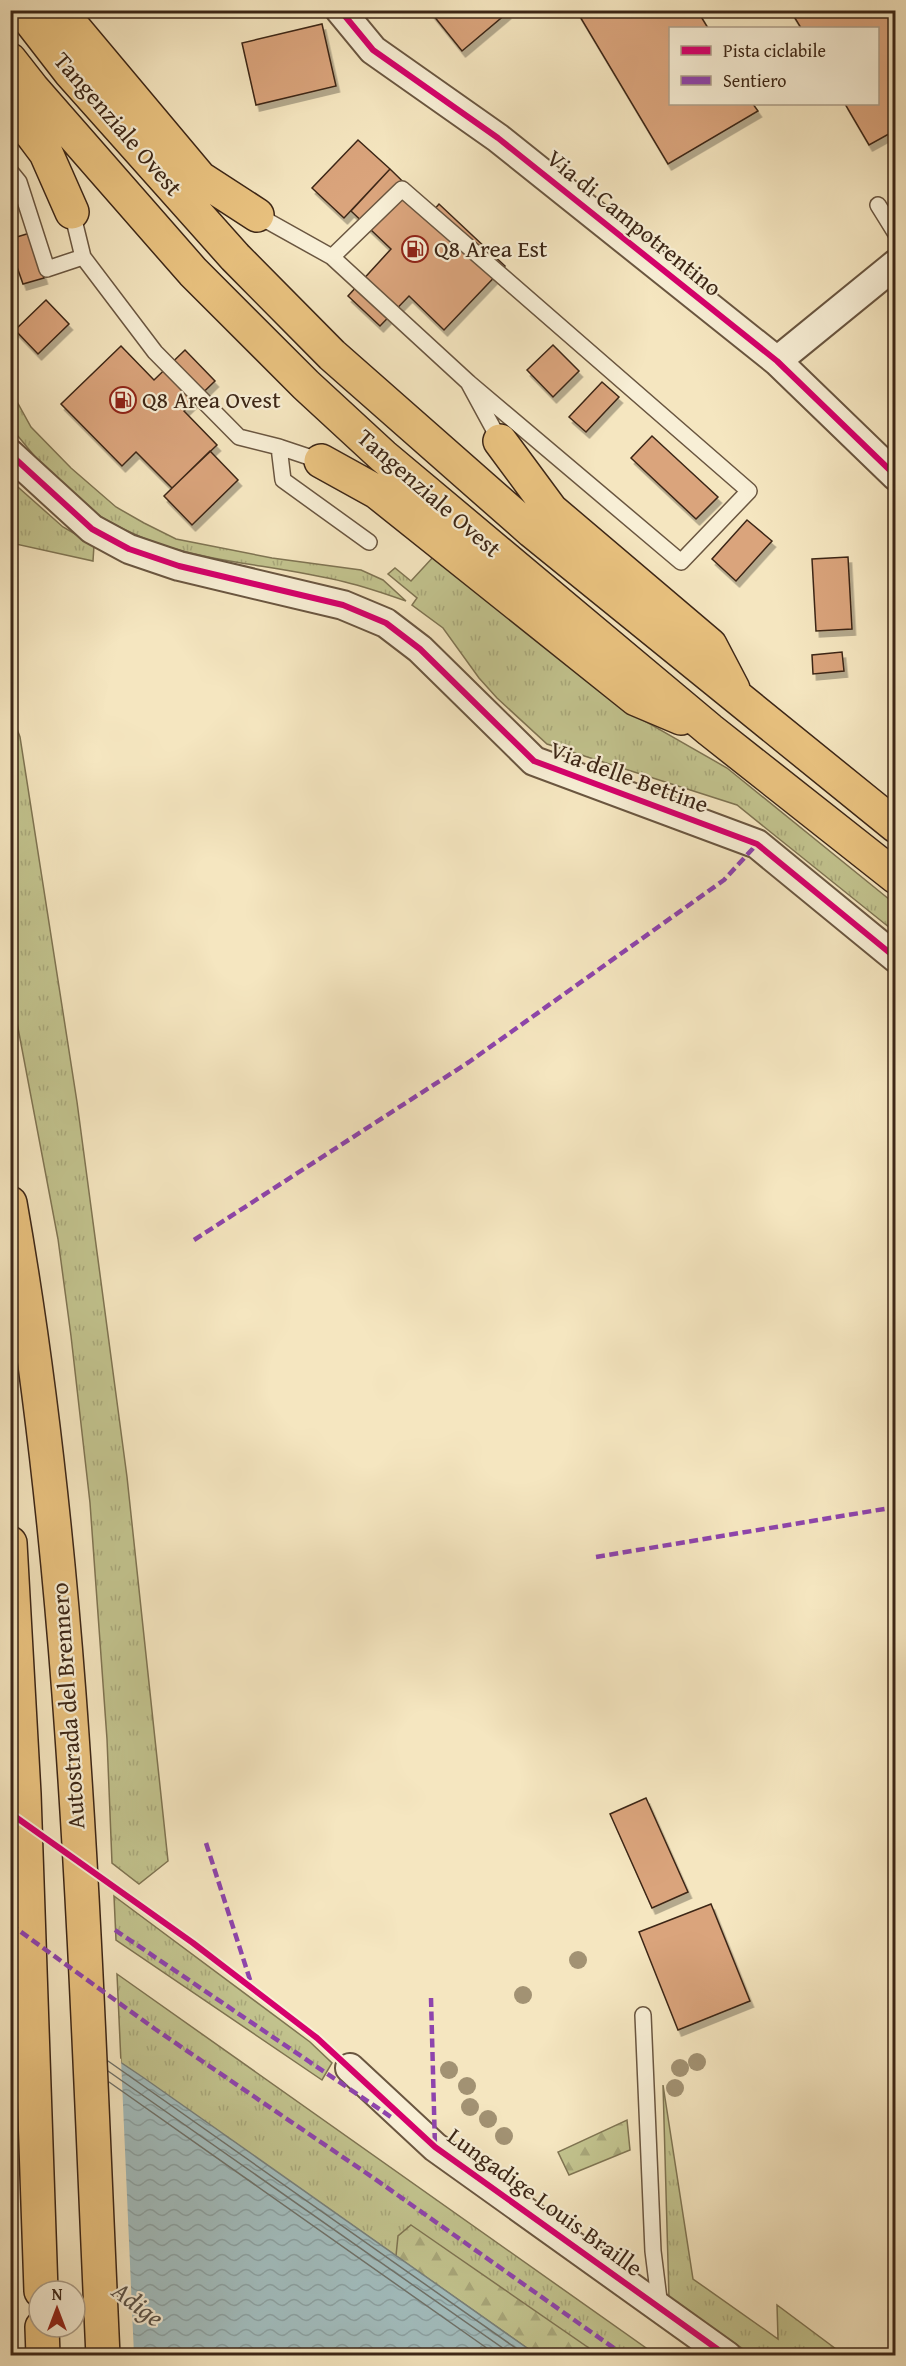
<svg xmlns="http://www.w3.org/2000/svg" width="906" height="2366" viewBox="0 0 906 2366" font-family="'Gentium Book Plus',serif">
<defs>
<pattern id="grass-tufts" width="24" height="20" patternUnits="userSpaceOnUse" patternTransform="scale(1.5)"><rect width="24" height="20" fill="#c2c38e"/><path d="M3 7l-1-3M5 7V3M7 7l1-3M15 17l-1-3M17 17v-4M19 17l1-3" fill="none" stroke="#a8a77a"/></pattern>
<pattern id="forest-firs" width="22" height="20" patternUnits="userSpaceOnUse" patternTransform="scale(1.5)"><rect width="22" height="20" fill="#c2c38e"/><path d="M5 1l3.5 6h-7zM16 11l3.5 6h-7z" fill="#a8a77a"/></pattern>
<pattern id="water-waves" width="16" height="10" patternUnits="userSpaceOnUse" patternTransform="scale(1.5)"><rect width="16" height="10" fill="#a2bdbe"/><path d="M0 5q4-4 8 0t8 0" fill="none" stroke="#8ca2a3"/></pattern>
<filter id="shadow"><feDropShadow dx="3.5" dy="6" stdDeviation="0" flood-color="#0004"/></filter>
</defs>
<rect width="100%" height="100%" fill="#f5e6c0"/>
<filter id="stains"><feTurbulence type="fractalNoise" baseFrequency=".00333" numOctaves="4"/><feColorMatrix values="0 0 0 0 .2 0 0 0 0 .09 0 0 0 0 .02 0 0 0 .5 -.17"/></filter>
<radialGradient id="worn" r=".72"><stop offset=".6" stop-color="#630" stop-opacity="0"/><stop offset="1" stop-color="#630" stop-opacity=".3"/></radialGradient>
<!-- grass -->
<path fill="url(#grass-tufts)" stroke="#7f7452" stroke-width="1.5" d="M10 389 31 427 71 468 116 507 144 523 176 539 272 558 361 570 383 580 406 601C386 594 366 587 345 582 243 557 160 566 71 496 52 480 28 447 11 428Z
M10 480 63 527 94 545 93 561 11 543Z
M435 555 634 715 727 768 895 904V932L737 805 547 744 497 698 479 678 443 628 412 605 417 598 388 574 395 568 411 581Z
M10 710 20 737 77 1102 127 1477 168 1861 139 1884 112 1863 107 1739 90 1503 71 1336 58 1239 11 991Z
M114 1896 310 2042 332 2063 322 2080 116 1940Z
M117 1974 656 2355H537L121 2063Z
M663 2085 693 2279 778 2339 777 2305 844 2355H752L669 2298Z"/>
<!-- forest -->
<path fill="url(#forest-firs)" stroke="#7f7452" stroke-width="1.5" d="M627 2120 630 2150 569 2175 558 2152Z
M411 2225 599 2355H537L396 2256 398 2236Z"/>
<!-- water -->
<path fill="url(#water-waves)" stroke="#79817b" stroke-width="1.5" fill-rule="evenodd" d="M10 1988 144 2078 537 2355H11ZM39 2291H75V2327H39Z"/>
<!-- pier -->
<path fill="#f5e6c0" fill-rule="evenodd" d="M11 1985 121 2059 134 2355H10ZM39 2291H75V2327H39Z"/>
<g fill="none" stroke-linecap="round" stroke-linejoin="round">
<!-- shore -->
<path stroke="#6f726a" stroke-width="1.5" d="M108 2061 527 2356
M108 2071 514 2356
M109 2082 498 2356"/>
</g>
<!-- building -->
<path fill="#daa47c" stroke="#3c2616" stroke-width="1.5" filter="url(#shadow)" d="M429 10H505L507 13 462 51Z
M576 10H697L708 28H670V104H753L758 111 668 164Z
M790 10H896V130L869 145 845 104H878V28H801Z
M322 24 336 86 256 105 242 43Z
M358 140 390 169 344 218 312 188Z
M390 169 433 211 439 204 505 266 444 330 409 296 380 326 348 296 391 249 351 211Z
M30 233 44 278 23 284 10 247V239Z
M46 300 69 324 38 354 15 330Z
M553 345 579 371 553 397 527 370Z
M121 346 154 380 185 350 215 381 184 411 217 445 172 488 136 452 122 466 61 404Z
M602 382 619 397 586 432 569 417Z
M652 436 718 497 696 519 631 458Z
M210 451 238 480 192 525 164 496Z
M747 520 772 541 736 581 712 559Z
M848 557 852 629 816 631 812 559Z
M842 652 844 671 813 674 812 655Z
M646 1798 688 1892 652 1908 610 1814Z
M711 1904 750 2001 678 2030 639 1932Z"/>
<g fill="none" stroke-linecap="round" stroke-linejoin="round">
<defs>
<path id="service" d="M10 171 19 182 47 269 83 257 155 352 239 437 279 447 283 480 369 542
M878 205 896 234
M72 212 83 257
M257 215 332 257
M468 382 681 562 749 491 402 189 332 257 468 382 500 441
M279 447 321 461
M643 2015 653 2251 660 2307"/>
<path id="minor" d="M340 10 373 50 498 138 777 361 896 476
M777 361 896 264
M10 454 92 529 129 549 179 566 343 605 386 623 420 649 534 761 757 844 896 958
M350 2068 435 2147 727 2356"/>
<path id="trunk" d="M22 10 70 72 235 257 332 355 532 531 896 826
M59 10 200 178 257 215
M10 60 32 88 193 272 306 385 383 456 710 730 896 877
M10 105 46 153 72 212
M500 441 551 510 710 645 733 689
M321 461 377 492 636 699 681 718"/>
<path id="motorway" d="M10 1203C77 1583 85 1971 103 2356
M10 1543 24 1794 41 2291
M42 2327 43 2356"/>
</defs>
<!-- service casing -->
<use href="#service" stroke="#6a5640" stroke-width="18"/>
<!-- minor casing -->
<use href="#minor" stroke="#6a5640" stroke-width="32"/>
<!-- trunk casing -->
<use href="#trunk" stroke="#3c2616" stroke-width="36"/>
<!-- motorway casing -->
<use href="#motorway" stroke="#3c2616" stroke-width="36"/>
<!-- service -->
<use href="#service" stroke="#f8efd6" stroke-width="15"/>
<!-- minor -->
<use href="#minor" stroke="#f8efd6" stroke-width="28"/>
<!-- trunk -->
<use href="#trunk" stroke="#eac380" stroke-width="33"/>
<!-- motorway -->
<use href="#motorway" stroke="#eac380" stroke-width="33"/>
<!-- quiet -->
<path stroke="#8e44ad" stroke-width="4.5" stroke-dasharray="9 4.5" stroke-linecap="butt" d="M194 1240 469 1062 724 880 757 844
M596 1557 896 1507
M206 1843 252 1986
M10 1924 155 2029 375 2179 625 2356
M115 1930 391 2117
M431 1998 435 2147"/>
<defs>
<path id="cycleway" d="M340 10 373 50 498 138 777 361 896 476
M10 454 92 529 129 549 179 566 343 605 386 623 420 649 534 761 757 844 896 958
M10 1813 193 1943 317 2038 435 2147 727 2356"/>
</defs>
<!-- cycleway casing -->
<use href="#cycleway" stroke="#f8efd6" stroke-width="10"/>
<!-- cycleway -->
<use href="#cycleway" stroke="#d6006c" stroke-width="6"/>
</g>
<!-- trees -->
<g fill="#a29273">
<circle cx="578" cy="1960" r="9"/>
<circle cx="523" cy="1995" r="9"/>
<circle cx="697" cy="2062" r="9"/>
<circle cx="680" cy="2068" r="9"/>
<circle cx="449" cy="2070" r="9"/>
<circle cx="467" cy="2086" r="9"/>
<circle cx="675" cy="2088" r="9"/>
<circle cx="470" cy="2107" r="9"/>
<circle cx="488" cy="2119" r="9"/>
<circle cx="504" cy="2136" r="9"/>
</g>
<!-- icons -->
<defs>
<symbol id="fuel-ring" viewBox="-11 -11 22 22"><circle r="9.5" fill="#f8efd6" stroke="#8f2418" stroke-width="1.5"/><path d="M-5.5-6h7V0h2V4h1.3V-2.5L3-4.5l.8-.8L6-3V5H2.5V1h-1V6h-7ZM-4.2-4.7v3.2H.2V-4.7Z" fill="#8f2418"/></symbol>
</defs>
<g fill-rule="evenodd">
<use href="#fuel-ring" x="400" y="234" width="30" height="30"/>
<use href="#fuel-ring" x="108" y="385" width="30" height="30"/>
</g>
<g text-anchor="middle" stroke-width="4.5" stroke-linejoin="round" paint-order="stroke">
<!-- street labels -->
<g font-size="24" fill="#3c2616" stroke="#f8efd6">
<text transform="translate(118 124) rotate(49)" y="8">Tangenziale Ovest</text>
<text transform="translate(634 223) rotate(39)" y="8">Via di Campotrentino</text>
<text transform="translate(429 493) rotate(41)" y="8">Tangenziale Ovest</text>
<text transform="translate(629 777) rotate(20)" y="8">Via delle Bettine</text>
<text transform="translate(68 1706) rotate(-94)" y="8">Autostrada del Brennero</text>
<text transform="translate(545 2202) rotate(36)" y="8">Lungadige Louis Braille</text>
</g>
<!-- poi labels -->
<g font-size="24" fill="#3c2616" stroke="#f8efd6" text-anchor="start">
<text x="434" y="257">Q8 Area Est</text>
<text x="142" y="408">Q8 Area Ovest</text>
</g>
<!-- water labels -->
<g font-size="26" font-style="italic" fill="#5b5348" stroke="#f8efd6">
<text transform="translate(138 2304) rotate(37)" y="9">Adige</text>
</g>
</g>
<!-- margin -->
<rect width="906" height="2366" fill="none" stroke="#f5e6c0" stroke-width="36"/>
<rect x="12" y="12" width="882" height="2342" fill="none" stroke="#3c2616" stroke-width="3"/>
<rect x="18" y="18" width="870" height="2330" fill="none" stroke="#3c2616" stroke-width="1.5"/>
<!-- legend -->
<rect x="669" y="27" width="210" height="78" fill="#f8efd6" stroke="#ad9f89" stroke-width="1.5"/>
<rect x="681" y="46" width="30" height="9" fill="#d6006c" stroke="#ad9f89" stroke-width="1.5"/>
<text x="723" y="57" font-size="18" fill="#3c2616">Pista ciclabile</text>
<rect x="681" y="76" width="30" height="9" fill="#8e44ad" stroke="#ad9f89" stroke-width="1.5"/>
<text x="723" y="87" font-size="18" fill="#3c2616">Sentiero</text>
<!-- north arrow -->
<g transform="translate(57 2309)"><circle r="28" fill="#f8efd6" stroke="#ad9f89" stroke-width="1.5"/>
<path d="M0-4.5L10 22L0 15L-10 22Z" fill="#8f2418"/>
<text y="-9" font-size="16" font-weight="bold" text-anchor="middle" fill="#3c2616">N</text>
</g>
<rect width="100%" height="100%" filter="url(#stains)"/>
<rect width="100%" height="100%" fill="url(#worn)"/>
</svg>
